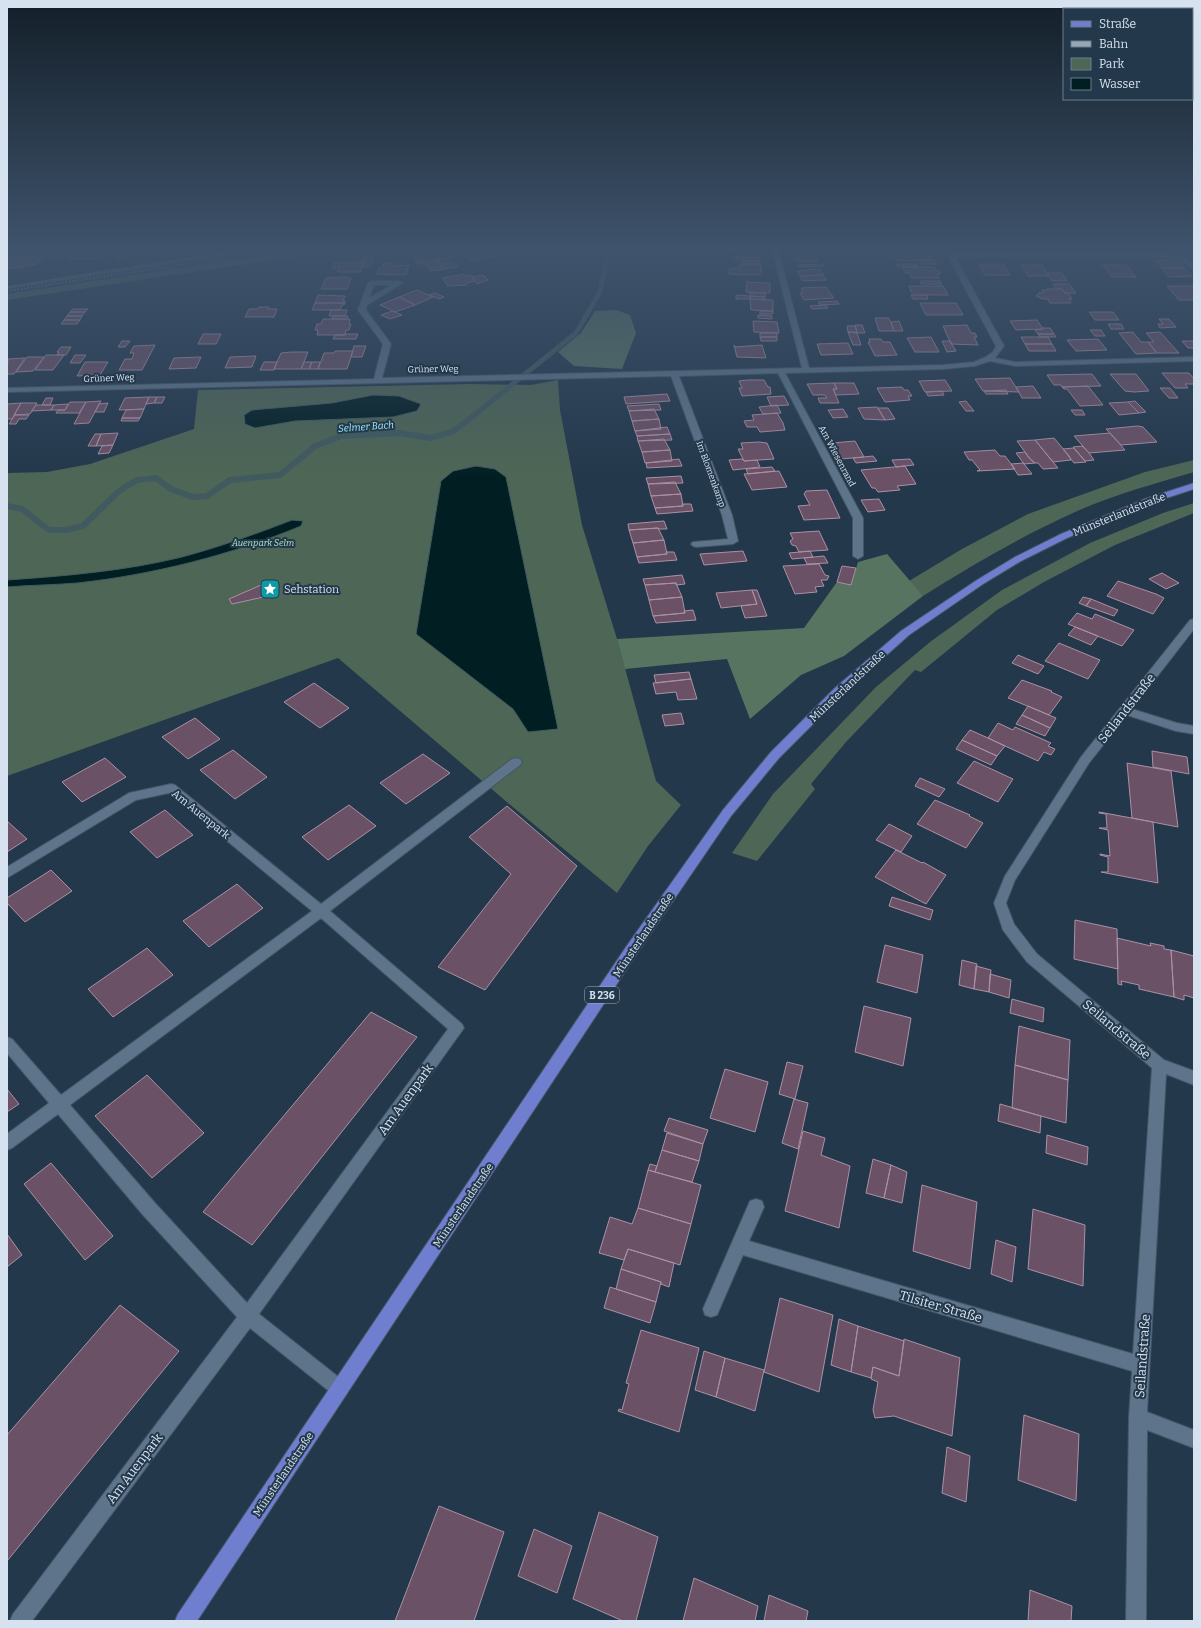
<svg xmlns="http://www.w3.org/2000/svg" width="1201" height="1628" viewBox="0 0 1201 1628" font-family="Bitter,serif">
<rect width="100%" height="100%" fill="#23384b"/>
<!-- built -->
<path fill="#28425b" d="M270 249H305L7 294V289Z
M1124 249H1194V253L1129 254Z"/>
<!-- green -->
<path fill="#4e6655" d="M305 249H346L7 300V294Z
M558 380 560 410 582 525 617 639 656 781 681 805 648 846 617 893 508 803 338 658 7 776V473L47 472 90 464 194 429 198 390 470 384 531 385Z
M1194 460V472C1154 484 1113 495 1075 512 1022 536 972 565 923 596L909 581 962 549 1028 514 1145 472Z
M1194 503V513L1115 545 1044 582 997 610 921 672 915 670 846 742 811 784 815 789 757 861 732 853 773 794 876 687 930 642 1002 590 1090 543 1163 513Z"/>
<!-- forest -->
<path fill="#577460" d="M238 249H270L7 289V286Z
M616 310 630 315 636 333 622 369 574 366 558 352 581 333 595 311Z
M887 554 923 596 844 656 801 675 750 719 727 659 625 669 617 639 804 628 837 582 851 585 858 562Z"/>
<!-- water -->
<path fill="#011f23" stroke="#415a60" d="M373 395 399 396 421 404 417 411 393 417 295 421 255 428 245 424 244 415 252 410 332 403Z
M476 466 495 469 506 477 558 729 528 732 513 709 416 634 441 481 453 471Z
M292 520 303 521 301 526C231 555 152 575 77 583 54 585 30 585 7 587V580C65 576 125 571 182 557 219 547 256 534 292 520Z"/>
<g fill="none" stroke-linecap="round" stroke-linejoin="round">
<!-- stream-far1 -->
<path stroke="#415a60" stroke-width="5" d="M473 416 576 333 600 292 609 249"/>
<!-- stream -->
<path stroke="#415a60" stroke-width="6" d="M7 506 22 509 49 530H66L83 526 119 491 137 480 156 478 171 489 192 497 207 496 230 480 280 475 315 446 341 436 399 433 431 438 454 431 474 415"/>
</g>
<!-- building -->
<path fill="#6b5166" stroke="#ab90a5" d="M104 249H125L121 255H100Z
M451 249 456 256 449 257 443 250Z
M478 249H496L502 255 486 258Z
M478 249 486 258 470 261 463 252Z
M730 249H758L760 258 737 257V251H730Z
M892 249H926L932 260 897 261Z
M57 250H69L63 258H51Z
M78 250H104L97 259H70Z
M812 252 818 261 797 262 792 253Z
M122 253H129L125 259H118Z
M35 256 37 257 36 258H42L36 265H27L21 268H7V261L11 257Z
M421 257 424 263 417 264 413 258Z
M734 257 759 258V261L734 260Z
M364 258H373L370 267H362Z
M450 258 458 267 444 269 436 259Z
M436 259 444 269 431 271 423 261Z
M743 260 760 261V264H743Z
M920 260H934L936 264H922Z
M1155 260H1178L1185 268H1162Z
M343 262H364L360 272H339L337 271 340 268H332L334 263H342Z
M384 263H393L392 266 409 265 406 275 377 274 379 268H382Z
M740 264H760L762 271H760V275L729 274V269L740 267Z
M823 264 824 266 799 267 798 265Z
M896 264H916L917 267H898Z
M979 264H1003L1010 275H985Z
M1021 265H1042L1049 276H1028Z
M1103 265H1126L1136 277H1112Z
M903 267H934L936 271H939L941 274H937L939 278H912L909 273H905Z
M1162 268H1185L1192 276 1169 277Z
M820 269 823 275 800 276 797 271Z
M1047 273H1062L1067 281H1052Z
M464 274 465 276 470 275 475 281 467 283V285L448 286 442 278Z
M483 275 488 280 477 284 472 277Z
M823 275 827 280 803 281 800 276Z
M343 277 351 278 347 289H321L326 278Z
M920 281H940L942 284H921Z
M747 282 770 283V293L746 292Z
M1053 284H1069L1076 293H1065L1062 289H1056Z
M909 286H943L948 295H913Z
M1167 286H1194V300H1179Z
M826 287 834 298 804 300 800 293H803L801 288Z
M1047 289H1062L1065 293H1068L1072 299H1069L1071 303H1050L1048 299H1043L1036 296 1039 293H1044L1042 290H1048Z
M417 290 433 297 415 305 399 297Z
M435 293 444 297 439 299 429 295Z
M750 293H765V297L750 296Z
M318 295 345 296 343 301H345V303H315Z
M736 295 750 296V299H736Z
M911 295H927L928 299H913Z
M750 296 765 297V300L750 299Z
M399 297 415 305 395 312 380 305Z
M750 299 773 300V311L751 310Z
M837 301 839 304 820 305 818 302Z
M315 303H345L344 305H342L340 310H312Z
M920 303H956L963 315H926Z
M826 305 828 308 812 309 810 306Z
M259 307H269L268 309H277L274 317H245L249 309H258Z
M73 309H88L85 312H70Z
M331 310H347L345 316H329Z
M392 311 402 315 390 319 381 315Z
M760 311H773V314H760Z
M70 312H85L82 316H67Z
M1089 312H1113L1119 320H1095Z
M758 315 772 316V319L758 318Z
M67 316H82L80 320H64Z
M333 316H348L347 319H332Z
M875 318H889L894 331H879Z
M323 319H350L349 324H351L349 330H346L345 335H317L318 330H315L317 324H321Z
M1159 319H1169L1176 327 1160 328 1158 324H1163Z
M64 320H80L77 324H61Z
M1037 320 1043 329 1016 330 1010 321Z
M753 321 777 322 779 333 754 332Z
M899 321 903 331H894L891 322Z
M1108 324H1121L1124 329H1111Z
M855 325H862L865 333H857Z
M967 325 971 333H975L977 337H974L978 345 951 344 943 326Z
M847 326H855L857 332H848Z
M1042 328H1050L1054 334H1038L1035 330 1043 329Z
M1090 330H1101L1105 336H1095Z
M848 332 857 333 861 345H853Z
M1133 332 1141 342H1148L1157 353 1136 354 1119 333Z
M1160 332 1179 353H1157L1148 342H1154L1146 333Z
M760 333H777V337H760Z
M203 334H221L216 344H198Z
M345 334H358L356 339H333L335 335H345Z
M1038 334H1054L1056 337H1040Z
M760 337H777V341H761Z
M931 337 939 352H915L907 338Z
M1021 337H1048L1052 344H1025Z
M869 339H881L883 342H890L897 355 875 356 868 342H870Z
M1098 339 1107 350 1076 351 1067 340Z
M122 341H130L125 347H118Z
M942 341H950L956 351 947 352Z
M1182 341H1194V348H1188Z
M848 343 853 354 821 355 817 344Z
M1025 344H1052L1056 351H1029Z
M155 345 142 370H119L125 359H132L134 353H130L134 346Z
M734 345 735 347 762 345 766 358 737 357Z
M354 346H366L362 357H351Z
M61 347H71L66 355H57L59 352H57Z
M335 351H353L347 369H318L324 353H334Z
M291 352H308L301 369H274L281 353Z
M46 355H64L53 370H35Z
M75 355H86L80 363H70Z
M256 356 252 367 225 368 230 357Z
M27 357H44L33 371 16 372Z
M201 357 196 368 169 369 174 358Z
M25 358 14 374H7L8 359Z
M85 362H108L100 375 77 376Z
M264 362H277L274 370H260Z
M304 362H312L309 369H301Z
M312 362H320L318 369H309Z
M1162 373H1189L1194 379V384H1185L1188 388H1175Z
M1092 374 1101 386 1062 387 1061 385H1054L1047 375Z
M1110 374H1136L1149 391 1134 392 1125 391Z
M1010 378 1019 392 983 391 975 379Z
M748 380H764L768 387H770L771 394 742 396 739 388H742L739 381Z
M945 380 952 391 925 392 919 381Z
M834 383 837 389H833L839 403H820L818 398H827L825 395H813L807 384Z
M834 383H854L859 394 836 395 833 389H837Z
M1033 386 1041 398H1022L1016 387Z
M1088 386 1103 405 1080 406 1067 389H1064L1062 387Z
M902 387 904 390H908L912 396H908L910 400 885 402 877 388Z
M1160 388H1170L1178 398H1169Z
M1006 390 1008 394H986L984 391Z
M942 391 944 395 928 396 926 392Z
M667 394 670 401 626 404 624 397Z
M784 396 789 405 771 406 767 397Z
M149 397H157L154 403 146 404Z
M149 397 144 409 119 410 125 398Z
M157 397H165L162 403H154Z
M46 398H53L50 405H42Z
M101 401 89 423 74 424 86 402Z
M966 401 974 411H966L959 402Z
M1135 401 1146 412 1139 413 1128 402Z
M70 402H86L79 413H56L58 410H65Z
M1128 402 1139 413 1119 415 1109 403Z
M21 403 12 419H7V404Z
M21 403H37L30 414 14 415Z
M108 403 104 412H95L99 404Z
M68 404 65 410H51L54 405Z
M659 404 661 410 629 411 627 406Z
M36 405H54L51 410 32 411Z
M777 405 781 413 763 414 759 407Z
M877 407 885 420 864 419 858 408Z
M878 408H888L895 419 885 420Z
M144 409 140 418H122L126 410Z
M654 409 659 419 632 421 629 411Z
M843 409 848 417 833 418 828 410Z
M1071 410H1082L1085 415H1075Z
M777 413 783 423 785 430 760 432 757 427H747L744 421 754 420 752 415Z
M15 415H29L26 419H19L16 424H9Z
M122 418H140L138 421H121Z
M659 419 661 429 635 431 632 421Z
M1138 426 1143 427 1157 442 1121 445 1106 429Z
M667 427 670 434 637 436 635 431Z
M118 433 113 445 96 446 101 434Z
M1110 433 1125 450 1089 453 1074 436Z
M95 434H101L96 446H88Z
M670 434 672 440 638 441 637 436Z
M1054 438 1069 456 1071 460 1053 462 1035 440Z
M664 439 670 450 642 452 638 441Z
M1035 440 1053 462 1058 468 1043 469 1038 463H1035L1030 459 1017 441Z
M855 441 864 457 841 459 832 443Z
M759 442 767 443 774 459 744 461 738 449H743L741 443Z
M113 445 109 453 98 454 102 446Z
M1082 446 1089 453 1094 460 1085 461 1073 447Z
M1074 448 1085 461 1086 462 1074 463 1063 449Z
M670 450 672 461 645 463 642 452Z
M995 450 1000 456H1005L1015 469 977 471 980 470 972 460H969L964 452Z
M1025 452 1030 459 1035 463 1024 464 1016 453Z
M873 456 877 461 856 463 853 458Z
M679 459 682 466 647 468 646 463Z
M742 459 744 461 757 460 760 467 733 470 729 460Z
M910 459 914 465 896 467 892 460Z
M1024 463V464L1032 474 1018 475 1011 464Z
M905 466 916 484 897 486 900 490 878 492 875 488H872L861 470Z
M772 467 775 471 748 474 746 469Z
M779 471 787 487 752 490 744 474Z
M681 476 683 483 648 484 646 478Z
M675 482 681 494 651 496 648 484Z
M827 490 840 518 804 520 798 506 810 505 804 494 806 491Z
M681 494 683 506 655 508 651 496Z
M879 499 885 510 868 512 861 500Z
M683 504H691L693 511 657 514 655 508 683 506Z
M664 521 667 529H659L658 528 629 530 628 524Z
M658 528 664 540 633 543 629 530Z
M819 531 828 550 799 552 796 546 792 545 790 541 793 539 790 533Z
M664 540 667 554 637 557 633 543Z
M743 551 747 561 704 565 700 554Z
M810 551 813 557 792 559 789 553Z
M666 552H674L677 560 639 563 637 557 667 554Z
M824 556 828 563 807 564 804 558Z
M819 564 825 575 829 576 827 580H821L824 586 815 587 817 592 795 594 783 566Z
M842 566 856 568 851 585 837 582Z
M1162 573 1179 583 1166 589 1149 579Z
M682 575 685 584 676 585V583L645 585 643 579Z
M1118 581 1156 594 1164 598 1153 614 1107 596Z
M268 582 277 594 232 604 229 599Z
M676 583 682 597 649 600 645 585Z
M752 590H757L767 616 745 618 741 606 757 604Z
M752 590 757 604 721 608 716 593Z
M682 597 685 613 653 616 649 600Z
M1083 597 1091 599 1086 606 1079 603Z
M1091 599 1118 610 1114 616 1086 606Z
M693 610 696 620 656 623 653 616 685 613 684 611Z
M1077 613 1092 619 1095 614 1134 630 1122 646 1068 624Z
M1075 627 1098 636 1091 645 1068 635Z
M1059 643 1100 660 1088 679 1045 661Z
M1018 655 1044 666 1038 674 1012 663Z
M689 672 691 679 656 683 654 675Z
M691 679 697 699 678 700 676 692 656 694 653 683Z
M1022 680 1052 691 1051 692 1062 697 1049 715 1008 698Z
M314 683 349 708 320 728 284 702Z
M1028 706 1056 718 1050 728 1022 715Z
M681 713 684 724 665 726 662 715Z
M1022 715 1050 728 1045 736 1016 724Z
M195 718 220 739 188 759 162 737Z
M998 723 1013 730 1015 727 1051 743 1048 746 1055 749 1051 755 1044 752 1038 761 1005 746 988 738Z
M970 730 988 738 1005 746 997 756 962 740Z
M962 740 997 756 991 765 956 749Z
M233 750 267 777 235 799 200 770Z
M1152 751 1187 757 1189 774 1153 767Z
M423 754 450 773 406 804 380 783Z
M105 758 126 777 82 802 62 782Z
M974 761 1013 779 998 802 957 783Z
M1127 763 1171 771 1178 827 1132 818Z
M920 778 945 789 939 797 915 786Z
M935 800 970 815 969 816 983 823 966 848 917 824Z
M349 805 376 826 328 860 302 837Z
M507 806 577 866 485 990 438 967 511 874 469 837Z
M165 810 193 835 157 858 130 832Z
M1099 812 1153 822 1158 883 1101 872H1108V857L1100 855V854L1110 856 1108 830 1099 828H1107L1106 814 1099 813Z
M7 821 27 839 7 852Z
M889 824 912 836 901 852 876 840Z
M896 850 922 863 923 862 946 875 926 904 875 877Z
M51 870 72 891 25 922 7 903V898Z
M237 884 263 908 209 947 183 921Z
M892 897 933 910 930 920 889 906Z
M1075 920 1117 929 1118 969 1074 959Z
M1117 938 1151 946 1150 943 1164 946V949L1171 950 1174 997 1139 989V985L1121 981 1122 985 1118 984Z
M885 945 923 955 917 993 877 982Z
M147 948 173 975 113 1017 88 989Z
M1171 950 1194 956V998L1184 995V1000L1174 997Z
M962 960 977 964 974 989 959 985Z
M976 966 991 970 989 992 974 989Z
M990 974 1011 980 1009 998 989 992Z
M1012 999 1044 1008 1043 1022 1010 1013Z
M864 1006 911 1018 903 1066 855 1052Z
M371 1012 417 1037 252 1245 203 1212Z
M1019 1026 1070 1040 1068 1080 1015 1065Z
M787 1062 803 1066 795 1099 779 1094Z
M1015 1065 1068 1080 1066 1123 1012 1108Z
M725 1069 768 1082 755 1132 710 1118Z
M147 1075 204 1133 152 1178 95 1116Z
M7 1089 19 1104 7 1112Z
M794 1099 808 1103 798 1149 782 1143Z
M1000 1104 1041 1116 1040 1133 998 1121Z
M669 1118 708 1130 703 1144 664 1131Z
M803 1131 825 1138 821 1155 850 1166 839 1228 785 1211Z
M667 1133 703 1144 699 1161 662 1150Z
M1047 1135 1088 1147 1087 1165 1046 1153Z
M662 1150 699 1161 692 1182 655 1172Z
M873 1159 891 1165 884 1198 866 1193Z
M51 1163 113 1236 85 1260 24 1184Z
M650 1164 657 1166 655 1172 648 1170Z
M891 1165 907 1172 902 1203 884 1198Z
M648 1170 701 1185 691 1224 638 1208Z
M922 1185 977 1202 970 1269 913 1251Z
M638 1208 691 1224 680 1265 628 1249 624 1260 599 1253 610 1217 632 1224Z
M1033 1209 1085 1225 1083 1286 1028 1269Z
M7 1234 22 1255 7 1267Z
M996 1240 1016 1247 1012 1282 991 1274Z
M628 1249 674 1263 669 1287 661 1284V1282L621 1269Z
M621 1269 661 1282 656 1302 616 1289Z
M610 1287 656 1302 650 1323 604 1308Z
M780 1298 833 1315 819 1392 764 1372Z
M120 1305 179 1351 7 1561V1435Z
M839 1319 858 1326 851 1372 831 1365Z
M858 1326 904 1341 899 1376 873 1367 871 1378 851 1372Z
M641 1330 699 1348 679 1432 618 1411 619 1409 622 1410 629 1384 626 1383Z
M904 1339 960 1358 952 1436 894 1416 875 1418 873 1410 878 1382 871 1379 873 1367 899 1376Z
M704 1351 725 1358 716 1397 695 1390Z
M725 1358 764 1370 755 1411 716 1397Z
M1024 1415 1079 1434 1076 1501 1018 1480Z
M947 1447 970 1456 966 1502 942 1493Z
M439 1506 504 1532 474 1621H395Z
M599 1512 658 1537 636 1621H623L573 1599Z
M534 1529 572 1546 557 1593 518 1576Z
M694 1578 758 1606 755 1621H683Z
M1030 1590 1072 1606 1071 1621H1028Z
M769 1595 808 1611 806 1621H764Z"/>
<g fill="none" stroke-linecap="round" stroke-linejoin="round">
<defs>
<path id="minor" d="M772 249H778L809 368 943 365 974 362 986 357 993 352 996 346 944 249H950L952 253H1167L1184 257 1194 264V270L1180 260 1167 257H955L1004 346 995 358 1015 362 1194 357V361L1015 366 990 361 975 366 943 369 785 373 863 518V556L858 559 853 556V518L778 373 679 376 732 515 738 541 733 544 696 547 693 546 691 544 693 542 728 539 722 515 671 376 7 392V388L374 379 383 344 358 310 368 283 371 281H400L403 283 367 305 366 310 391 344 382 378 802 368ZM374 285H392L369 298Z
M1194 619V629L1132 709 1177 723 1194 726V734L1176 731 1127 715 1089 763 1015 880 1006 903 1014 924 1037 954 1164 1060 1194 1071V1085L1166 1074 1147 1412 1194 1430V1448L1147 1430 1146 1621H1126L1129 1417 1132 1371 743 1255 717 1315 711 1317 705 1315 703 1309 750 1201 756 1199 762 1201 764 1207 749 1241 1133 1354 1152 1068 1027 962 1003 930 994 903 1005 876 1081 757 1190 620Z
M516 758 520 759 522 762 520 765 330 911 462 1024 464 1028 259 1314 346 1383 349 1389 346 1395 340 1398 334 1395 250 1328 32 1621H10L13 1614 237 1317 143 1215 58 1114 12 1148 7 1150V1134L49 1103 7 1053V1037L12 1039 61 1095 312 911 169 793 136 800 7 878V867L129 793 171 784 175 785 321 904 512 759ZM321 918 448 1029 247 1303 155 1203 70 1105Z"/>
<path id="major" d="M1194 483V489L1151 503 1067 538 1021 561 983 584 909 635 843 694 779 758 731 816 636 955 197 1621H175L178 1614 626 947 723 810 771 752 835 688 901 631 977 580 1015 557 1061 534 1145 499Z"/>
</defs>
<!-- minor casing -->
<use href="#minor" stroke="#445666" stroke-width="2"/>
<!-- major casing -->
<use href="#major" stroke="#445666" stroke-width="2"/>
<!-- minor -->
<use href="#minor" fill="#5d748a" fill-rule="evenodd"/>
<!-- major -->
<use href="#major" fill="#707ed0" fill-rule="evenodd"/>
<!-- rail -->
<path stroke="#98a7b6" stroke-width="2" stroke-dasharray="1 2.5" stroke-linecap="butt" d="M7 291 286 249"/>
</g>
<!-- sky -->
<linearGradient id="sky" x2="0" y2="1"><stop stop-color="#131f29"/><stop offset="0.52" stop-color="#3f536c"/><stop offset="1" stop-color="#3f536c" stop-opacity="0"/></linearGradient>
<rect width="1201" height="477" fill="url(#sky)"/>
<!-- icons -->
<defs>
<symbol id="sight-square" viewBox="-11 -11 22 22"><rect x="-9" y="-9" width="18" height="18" rx="4" fill="#0f9aa8" stroke="#23384b"/><path d="M0-6L1.8-2.2L6-1.7L2.9 1.2L3.7 5.4L0 3.3L-3.7 5.4L-2.9 1.2L-6-1.7L-1.8-2.2Z" fill="#fff"/></symbol>
</defs>
<g fill-rule="evenodd">
<use href="#sight-square" x="259" y="578" width="22" height="22"/>
</g>
<g text-anchor="middle" stroke-width="4" stroke-linejoin="round" paint-order="stroke">
<!-- far-street labels -->
<g font-size="9" fill="#d6e2ef" stroke="#23384b">
<text transform="translate(433 369) rotate(-1)" y="3">Grüner Weg</text>
<text transform="translate(109 378) rotate(-2)" y="3">Grüner Weg</text>
<text transform="translate(837 456) rotate(62)" y="3">Am Wiesenrand</text>
<text transform="translate(711 474) rotate(70)" y="3">Im Blomenkamp</text>
</g>
<!-- far-park labels -->
<g font-size="9" font-style="italic" fill="#ade3bd" stroke="#23384b">
<text x="263" y="546">Auenpark Selm</text>
</g>
<!-- far-water labels -->
<g font-size="10" font-style="italic" fill="#9febf6" stroke="#23384b">
<text transform="translate(366 426) rotate(-4)" y="4">Selmer Bach</text>
</g>
<!-- shield labels -->
<rect fill="#23384b" stroke="#a0afbe" stroke-width="1" x="585" y="987" width="34" height="16" rx="3"/>
<g font-size="10" font-weight="bold" fill="#d6e2ef">
<text x="602" y="999">B 236</text>
</g>
<!-- street labels -->
<g font-size="11" fill="#d6e2ef" stroke="#23384b">
<text transform="translate(1119 514) rotate(-22)" y="4">Münsterlandstraße</text>
<text transform="translate(847 686) rotate(-43)" y="4">Münsterlandstraße</text>
<text transform="translate(201 814) rotate(39)" y="4">Am Auenpark</text>
<text transform="translate(643 935) rotate(-56)" y="4">Münsterlandstraße</text>
<text transform="translate(463 1205) rotate(-56)" y="4">Münsterlandstraße</text>
<text transform="translate(283 1474) rotate(-56)" y="4">Münsterlandstraße</text>
</g>
<!-- poi labels -->
<g font-size="11" fill="#d6e2ef" stroke="#23384b" text-anchor="start">
<text x="284" y="593">Sehstation</text>
</g>
<!-- near-street labels -->
<g font-size="13" fill="#d6e2ef" stroke="#23384b">
<text transform="translate(1126 708) rotate(-52)" y="5">Seilandstraße</text>
<text transform="translate(1117 1029) rotate(40)" y="5">Seilandstraße</text>
<text transform="translate(405 1099) rotate(-54)" y="5">Am Auenpark</text>
<text transform="translate(941 1306) rotate(16)" y="5">Tilsiter Straße</text>
<text transform="translate(1142 1356) rotate(-86)" y="5">Seilandstraße</text>
<text transform="translate(134 1468) rotate(-53)" y="5">Am Auenpark</text>
</g>
</g>
<!-- border -->
<rect width="1201" height="1628" fill="none" stroke="#d6e2ef" stroke-width="16"/>
<!-- legend -->
<rect x="1063" y="8" width="130" height="92" fill="#23384b" stroke="#6b7c8d"/>
<rect x="1071" y="21" width="20" height="6" fill="#707ed0" stroke="#6b7c8d"/>
<text x="1099" y="28" font-size="12" fill="#d6e2ef">Straße</text>
<rect x="1071" y="41" width="20" height="6" fill="#98a7b6" stroke="#6b7c8d"/>
<text x="1099" y="48" font-size="12" fill="#d6e2ef">Bahn</text>
<rect x="1071" y="58" width="20" height="12" fill="#4e6655" stroke="#6b7c8d"/>
<text x="1099" y="68" font-size="12" fill="#d6e2ef">Park</text>
<rect x="1071" y="78" width="20" height="12" fill="#011f23" stroke="#6b7c8d"/>
<text x="1099" y="88" font-size="12" fill="#d6e2ef">Wasser</text>
</svg>
